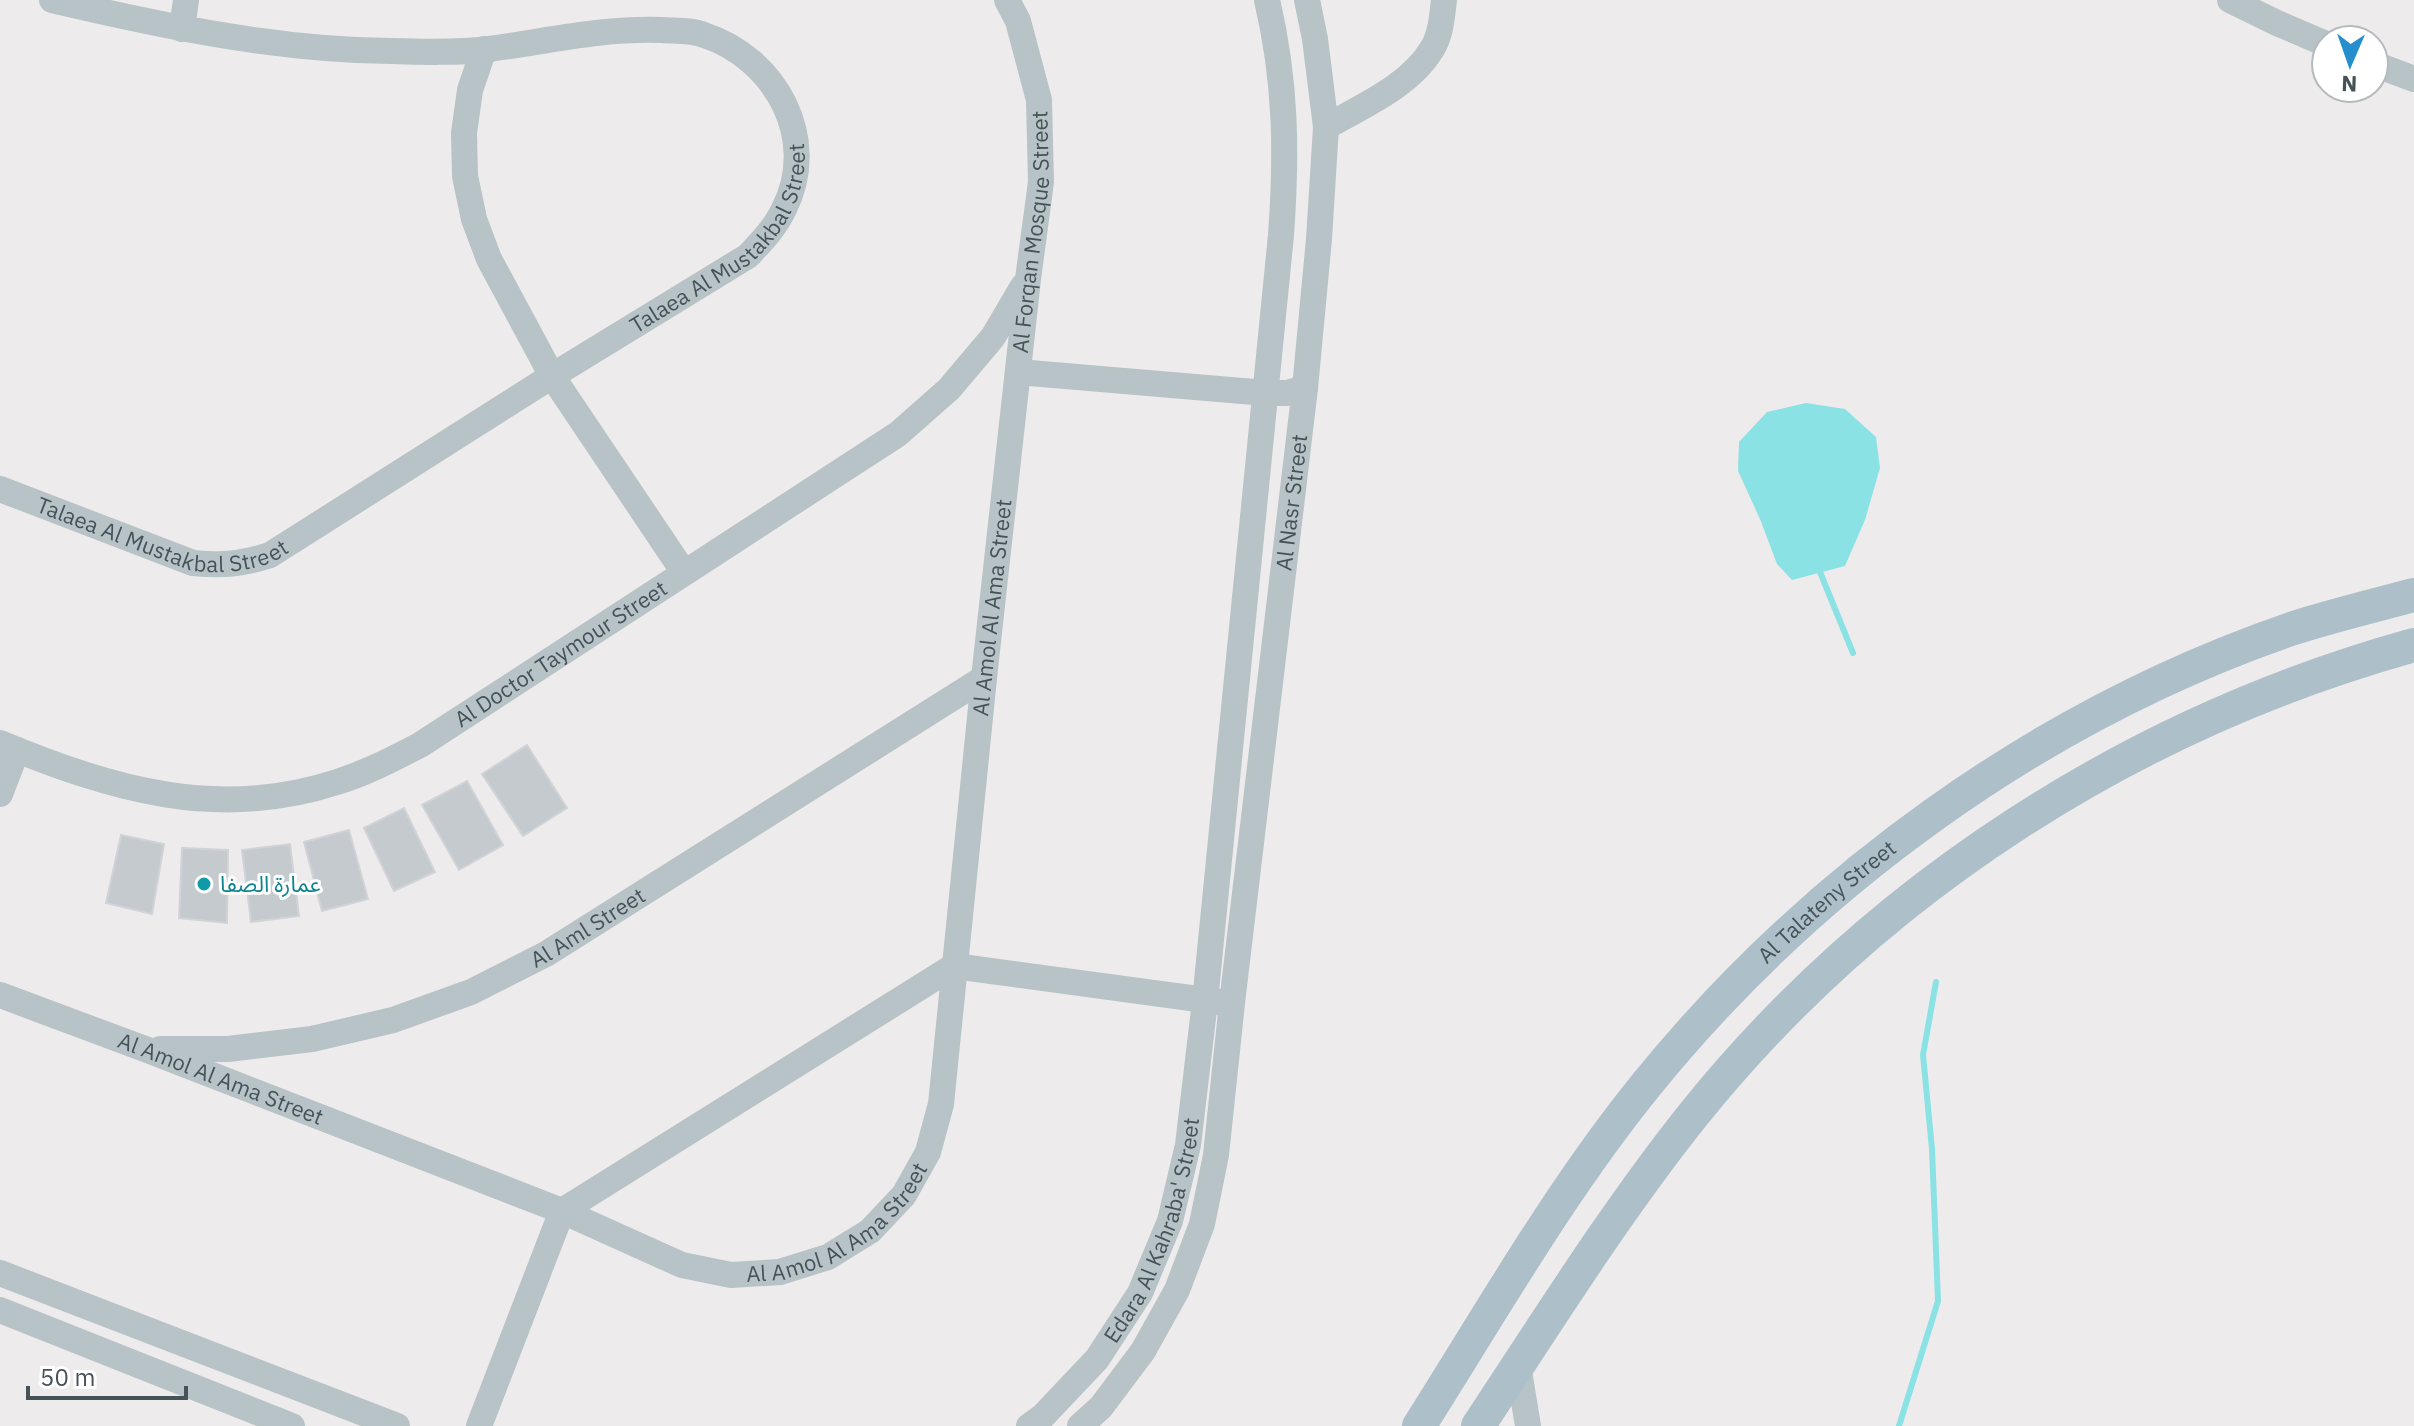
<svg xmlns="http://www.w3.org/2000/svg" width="2414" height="1426" viewBox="0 0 2414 1426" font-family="'IBM Plex Sans','Noto Sans Arabic',sans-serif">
<rect width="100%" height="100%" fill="#eeebec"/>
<!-- water -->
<path fill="#8be2e4" d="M1806 403 1845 409 1876 437 1880 468 1865 520 1845 566 1792 580 1777 564 1760 519 1738 471 1739 442 1767 412Z"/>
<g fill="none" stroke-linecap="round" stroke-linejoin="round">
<!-- stream -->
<path stroke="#8be2e4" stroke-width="6" d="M1820 572 1853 653
M1899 1426 1938 1301 1932 1149 1923 1055 1936 982"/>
</g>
<!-- building -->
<path fill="#c5cace" stroke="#d0d3d7" stroke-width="2" d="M527 745 567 808 523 836 482 774Z
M467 781 503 845 459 870 422 805Z
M404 808 435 872 394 891 364 828Z
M349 830 368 899 322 911 304 842Z
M121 835 164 844 152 914 106 903Z
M290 844 299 916 251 922 242 850Z
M182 848 228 850 227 923 179 918Z"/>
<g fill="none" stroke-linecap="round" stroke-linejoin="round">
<!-- minor -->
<g stroke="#b7c3c7" stroke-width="26">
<path d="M2230 0 2277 23 2326 44"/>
<path d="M182 29 186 0"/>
<path d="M484 49 470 90 464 133 465 176 474 219 489 259 552 376 683 571"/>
<path d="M2374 64 2414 79"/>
<path d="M1326 127C1362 106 1410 86 1432 49 1441 35 1442 16 1444 0"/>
<path d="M1018 372 1266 393H1287L1305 388"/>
<path id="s1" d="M0 489 193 563C223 566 242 564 270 555L552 376 748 256C762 241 775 228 784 209 820 138 775 58 704 35 692 30 676 31 662 30 600 28 549 41 489 49 457 53 423 52 392 51 277 50 163 26 52 0"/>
<path id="s2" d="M0 743C111 789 218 821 337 782 366 773 393 759 420 745L898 434 949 389 993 337 1023 286"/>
<path d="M0 794 17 750"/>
<path id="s3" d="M0 995 145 1049 562 1211 682 1265 731 1275 780 1272 828 1257 870 1231 904 1195 928 1152 941 1104 984 678 1028 279 1041 182 1039 100 1018 21 1007 0"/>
<path id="s4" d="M160 1049H228L312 1039 393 1020 471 992 546 954 984 678"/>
<path d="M0 1273 397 1426"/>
<path d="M0 1310 292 1426"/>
<path d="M1518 1365 1528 1426"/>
<path d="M479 1426 562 1211 954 966 1220 1002"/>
<path id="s5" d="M1029 1426 1043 1416 1097 1359 1140 1293 1170 1221 1188 1145 1205 1001 1281 235C1287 152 1286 81 1267 0"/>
<path id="s6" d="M1080 1426 1101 1407 1143 1351 1177 1290 1202 1224 1216 1155 1232 1003 1305 388 1319 239 1326 127 1315 39 1307 0"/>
</g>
<!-- major -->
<g stroke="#adc0c9" stroke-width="34">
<path id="s7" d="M1419 1426C1492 1311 1560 1191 1646 1085 1812 880 2041 715 2291 629 2331 616 2373 606 2414 595"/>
<path d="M1478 1426C1547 1322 1614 1214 1693 1115 1876 887 2133 723 2414 645"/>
</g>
</g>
<!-- markers -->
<circle fill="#0f9aa8" stroke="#fff" stroke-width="3" cx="204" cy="884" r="8"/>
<g text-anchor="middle" stroke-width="6" stroke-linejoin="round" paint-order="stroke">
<!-- street labels -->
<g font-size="22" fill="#455257" stroke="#fff">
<text dy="8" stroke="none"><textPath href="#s3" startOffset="1958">Al Forqan Mosque Street</textPath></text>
<text dy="8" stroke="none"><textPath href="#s1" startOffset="844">Talaea Al Mustakbal Street</textPath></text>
<text dy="8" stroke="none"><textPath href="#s6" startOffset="966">Al Nasr Street</textPath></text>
<text dy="8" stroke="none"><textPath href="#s1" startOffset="172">Talaea Al Mustakbal Street</textPath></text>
<text dy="8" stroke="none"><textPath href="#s3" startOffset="1580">Al Amol Al Ama Street</textPath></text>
<text dy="8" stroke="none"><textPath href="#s2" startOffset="606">Al Doctor Taymour Street</textPath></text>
<text dy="8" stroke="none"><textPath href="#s7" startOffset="668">Al Talateny Street</textPath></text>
<text dy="8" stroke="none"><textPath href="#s4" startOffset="452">Al Aml Street</textPath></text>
<text dy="8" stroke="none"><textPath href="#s3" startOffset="236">Al Amol Al Ama Street</textPath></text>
<text dy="8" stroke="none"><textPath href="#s3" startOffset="908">Al Amol Al Ama Street</textPath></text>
<text dy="8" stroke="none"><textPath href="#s5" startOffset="238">Edara Al Kahraba' Street</textPath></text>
</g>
<!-- culture labels -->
<g font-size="22" fill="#0d838f" stroke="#fff" text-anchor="start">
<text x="220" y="892">عمارة الصفا</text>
</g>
</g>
<!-- north arrow -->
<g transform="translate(2350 64) rotate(182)"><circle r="38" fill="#ffffff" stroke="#b5babc" stroke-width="2"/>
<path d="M0-6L14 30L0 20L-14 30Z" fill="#258fce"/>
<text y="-12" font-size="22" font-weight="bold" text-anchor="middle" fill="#455257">N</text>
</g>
<!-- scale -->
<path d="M28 1386v12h158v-12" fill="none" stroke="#455257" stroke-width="4"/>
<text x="40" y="1386" font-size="24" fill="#455257" stroke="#ffffff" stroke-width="6" paint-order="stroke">50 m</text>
</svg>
